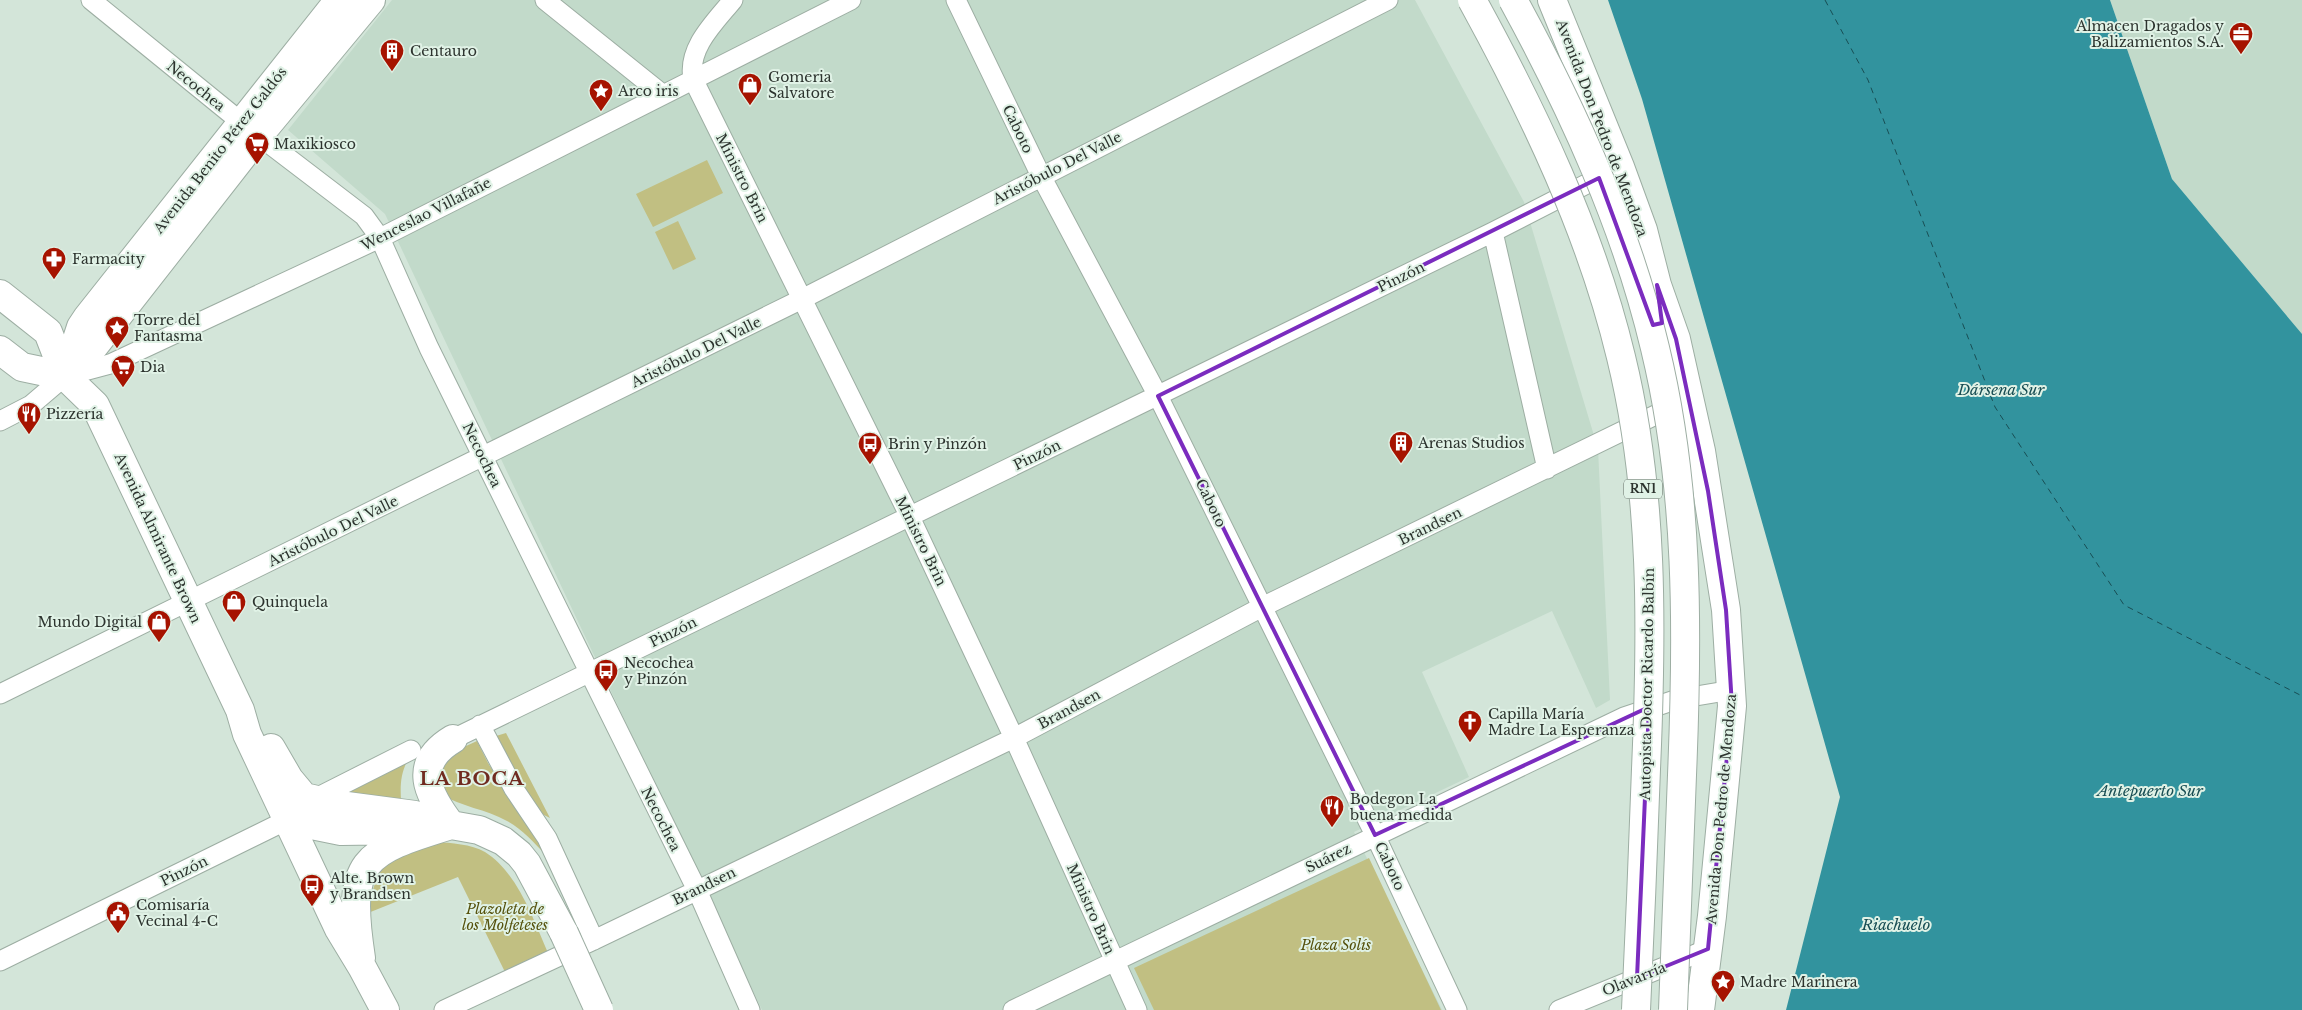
<svg xmlns="http://www.w3.org/2000/svg" width="2302" height="1010" viewBox="0 0 2302 1010" font-family="'Libre Baskerville',serif">
<rect width="100%" height="100%" fill="#d3e5d9"/>
<!-- built -->
<path fill="#c2daca" d="M392 0H1415L1524 202 1598 449 1610 700 1596 708 1552 611 1422 672 1469 777 1354 832 1442 1010H762L385 214 288 130Z
M2110 0H2302V334L2172 179Z"/>
<!-- green -->
<path fill="#c1bf82" d="M707 160 723 193 653 227 636 194Z
M678 221 696 259 673 270 655 232Z
M506 733 550 818 540 813 514 771 496 736Z
M477 741 488 763 546 855C534 843 522 829 507 821 486 809 461 807 441 794L442 757Z
M410 756C401 771 400 783 401 800L337 795Z
M436 842C451 843 471 844 485 852 518 873 533 919 548 953L505 972 458 877 368 913C371 896 376 870 391 859 403 851 422 847 436 842Z
M1369 858 1441 1010H1154L1134 968Z"/>
<!-- water -->
<path fill="#32939e" d="M1608 0H2110L2172 179 2302 334V1010H1786L1840 797 1642 99Z"/>
<g fill="none" stroke-linecap="round" stroke-linejoin="round">
<!-- ferry -->
<path stroke="#184e54" stroke-width="1" stroke-dasharray="6 5" stroke-linecap="butt" d="M1825 0 1868 80 1995 407 2124 605 2302 696"/>
<defs>
<path id="minor" d="M91 0 241 122 364 216 380 238 429 348 697 890 750 1010
M545 0 662 94
M733 0C715 22 687 48 693 79L910 517 1014 738 1137 1010
M956 0 1041 176 1158 396 1375 835 1457 1010
M1493 232 1547 469
M0 421 31 405 65 376 110 364 380 238 851 0
M0 694 802 299 1388 0
M480 725 514 789 547 838 594 940
M453 739 1493 232 1610 172
M312 800 411 750
M0 961 287 820
M444 1010 594 940 1014 738 1262 607 1676 405
M1013 1010 1624 717 1678 699 1732 690
M1559 1010 1708 949"/>
<path id="secondary" d="M1552 0 1620 167 1643 230 1657 285 1676 339 1701 451 1726 610 1732 706 1712 916 1700 1010
M0 294 48 332 65 376 95 405 240 710 247 734 339 929 362 967 385 1010
M0 350 22 367 65 376
M67 370 81 327 87 318 339 0
M65 376 95 345 259 135 371 0
M271 748 289 779 304 797 339 805 415 815 451 825 479 830 503 841 519 854 527 864 564 933
M287 820 341 831 412 830
M451 825C428 795 411 764 453 739
M361 958C346 860 362 852 451 825"/>
</defs>
<!-- minor casing -->
<use href="#minor" stroke="#9daea3" stroke-width="21"/>
<!-- secondary casing -->
<use href="#secondary" stroke="#9daea3" stroke-width="30"/>
<!-- minor -->
<use href="#minor" stroke="#fff" stroke-width="19"/>
<!-- secondary -->
<use href="#secondary" stroke="#fff" stroke-width="28"/>
<defs>
<path id="secondary-bridge" d="M564 933 599 1010"/>
<path id="motorway-bridge" d="M1472 0C1534 113 1591 232 1621 357 1654 492 1652 631 1646 769 1643 849 1640 930 1636 1010
M1513 0C1573 110 1626 226 1655 348 1689 488 1688 632 1682 775 1679 853 1676 932 1673 1010"/>
</defs>
<!-- secondary-bridge casing -->
<use href="#secondary-bridge" stroke="#9daea3" stroke-width="30" stroke-linecap="butt"/>
<!-- motorway-bridge casing -->
<use href="#motorway-bridge" stroke="#9daea3" stroke-width="30" stroke-linecap="butt"/>
<!-- secondary-bridge -->
<use href="#secondary-bridge" stroke="#fff" stroke-width="28"/>
<!-- motorway-bridge -->
<use href="#motorway-bridge" stroke="#fff" stroke-width="28"/>
</g>
<!-- marked area -->
<path fill="none" stroke="#7b2cbf" stroke-width="4" stroke-linejoin="round" d="M1599 178 1653 325 1662 323 1657 285 1676 339 1708 491 1726 610 1732 706 1708 949 1637 978 1649 707 1375 835 1158 396Z"/>
<!-- icons -->
<defs>
<symbol id="office-pin" viewBox="-11 -11 22 30"><path d="M0 17L-7.5 6A9.5 9.5 0 1 1 7.5 6Z" fill="#a61300" stroke="#e0f2e6"/><path d="M-6-3h4V-5.5h4V-3h4V5H-6ZM-1-4.5V-3h2v-1.5ZM-6 0V1H6V0Z" fill="#fff"/></symbol>
<symbol id="building-pin" viewBox="-11 -11 22 30"><path d="M0 17L-7.5 6A9.5 9.5 0 1 1 7.5 6Z" fill="#a61300" stroke="#e0f2e6"/><path d="M-4-6H4V6H1V3H-1V6H-4ZM-2.5-4.3h1.7v1.8h-1.7ZM.8-4.3h1.7v1.8H.8ZM-2.5-1h1.7V.8h-1.7ZM.8-1h1.7V.8H.8Z" fill="#fff"/></symbol>
<symbol id="shop-pin" viewBox="-11 -11 22 30"><path d="M0 17L-7.5 6A9.5 9.5 0 1 1 7.5 6Z" fill="#a61300" stroke="#e0f2e6"/><path d="M-5-2.5h2.3a2.7 3.5 0 0 1 5.4 0H5L5.5 6h-11ZM-1.5-2.5h3a1.5 2.3 0 0 0-3 0Z" fill="#fff"/></symbol>
<symbol id="sight-pin" viewBox="-11 -11 22 30"><path d="M0 17L-7.5 6A9.5 9.5 0 1 1 7.5 6Z" fill="#a61300" stroke="#e0f2e6"/><path d="M0-6L1.8-2.2L6-1.7L2.9 1.2L3.7 5.4L0 3.3L-3.7 5.4L-2.9 1.2L-6-1.7L-1.8-2.2Z" fill="#fff"/></symbol>
<symbol id="supermarket-pin" viewBox="-11 -11 22 30"><path d="M0 17L-7.5 6A9.5 9.5 0 1 1 7.5 6Z" fill="#a61300" stroke="#e0f2e6"/><path d="M-6-5.5h2.5l.6 2H6L4.5 2H-2.5L-4.4-4H-6ZM-1.5 3.2a1.3 1.3 0 1 0 .1 0ZM3 3.2a1.3 1.3 0 1 0 .1 0Z" fill="#fff"/></symbol>
<symbol id="pharmacy-pin" viewBox="-11 -11 22 30"><path d="M0 17L-7.5 6A9.5 9.5 0 1 1 7.5 6Z" fill="#a61300" stroke="#e0f2e6"/><path d="M-2-6h4v4h4v4h-4v4h-4v-4h-4v-4h4Z" fill="#fff"/></symbol>
<symbol id="restaurant-pin" viewBox="-11 -11 22 30"><path d="M0 17L-7.5 6A9.5 9.5 0 1 1 7.5 6Z" fill="#a61300" stroke="#e0f2e6"/><path d="M-5-6h1v4h1v-4h1v4h1v-4h1v5L-1.5 .5V6h-2V.5L-5-1ZM5-6V6H3V1.5H1.5Q1.5-4 5-6Z" fill="#fff"/></symbol>
<symbol id="bus-pin" viewBox="-11 -11 22 30"><path d="M0 17L-7.5 6A9.5 9.5 0 1 1 7.5 6Z" fill="#a61300" stroke="#e0f2e6"/><path d="M-5-6H5V4H4V6H2V4H-2V6H-4V4H-5ZM-3.5-4V0h7V-4ZM-3.5 1.2v1.5H-2V1.2ZM2 1.2v1.5H3.5V1.2Z" fill="#fff"/></symbol>
<symbol id="church-pin" viewBox="-11 -11 22 30"><path d="M0 17L-7.5 6A9.5 9.5 0 1 1 7.5 6Z" fill="#a61300" stroke="#e0f2e6"/><path d="M-1.2-6h2.4v3.5h3.3v2.4h-3.3V6h-2.4V-.1h-3.3v-2.4h3.3Z" fill="#fff"/></symbol>
<symbol id="civic-pin" viewBox="-11 -11 22 30"><path d="M0 17L-7.5 6A9.5 9.5 0 1 1 7.5 6Z" fill="#a61300" stroke="#e0f2e6"/><path d="M-.6-6.5H3V-4.5H.6V-3L4-1V1h2V6H-6V1h2V-1L-.6-3ZM-1.2 2.5V6h2.4V2.5Z" fill="#fff"/></symbol>
</defs>
<g fill-rule="evenodd">
<use href="#office-pin" x="2227" y="20" width="28" height="38"/>
<use href="#building-pin" x="378" y="37" width="28" height="38"/>
<use href="#shop-pin" x="736" y="71" width="28" height="38"/>
<use href="#sight-pin" x="587" y="77" width="28" height="38"/>
<use href="#supermarket-pin" x="243" y="130" width="28" height="38"/>
<use href="#pharmacy-pin" x="40" y="245" width="28" height="38"/>
<use href="#sight-pin" x="103" y="314" width="28" height="38"/>
<use href="#supermarket-pin" x="109" y="353" width="28" height="38"/>
<use href="#restaurant-pin" x="15" y="400" width="28" height="38"/>
<use href="#building-pin" x="1387" y="429" width="28" height="38"/>
<use href="#bus-pin" x="856" y="430" width="28" height="38"/>
<use href="#shop-pin" x="220" y="588" width="28" height="38"/>
<use href="#shop-pin" x="145" y="608" width="28" height="38"/>
<use href="#bus-pin" x="592" y="657" width="28" height="38"/>
<use href="#church-pin" x="1456" y="708" width="28" height="38"/>
<use href="#restaurant-pin" x="1318" y="793" width="28" height="38"/>
<use href="#bus-pin" x="298" y="872" width="28" height="38"/>
<use href="#civic-pin" x="104" y="899" width="28" height="38"/>
<use href="#sight-pin" x="1709" y="968" width="28" height="38"/>
</g>
<g text-anchor="middle" stroke-width="4" stroke-linejoin="round" paint-order="stroke">
<!-- shield labels -->
<rect fill="#e0f2e6" stroke="#626c65" stroke-width="1" x="1624" y="479.5" width="38" height="19" rx="4"/>
<g font-size="12" font-weight="bold" fill="#2c332e">
<text x="1643" y="493">RN1</text>
</g>
<!-- poi labels -->
<g font-size="14" fill="#2c332e" stroke="#e0f2e6" text-anchor="start">
<text x="2224" y="31" text-anchor="end">Almacen Dragados y<tspan x="2224" dy="16">Balizamientos S.A.</tspan></text>
<text x="410" y="56">Centauro</text>
<text x="768" y="82">Gomeria<tspan x="768" dy="16">Salvatore</tspan></text>
<text x="618" y="96">Arco iris</text>
<text x="274" y="149">Maxikiosco</text>
<text x="72" y="264">Farmacity</text>
<text x="134" y="325">Torre del<tspan x="134" dy="16">Fantasma</tspan></text>
<text x="140" y="372">Dia</text>
<text x="46" y="419">Pizzería</text>
<text x="1418" y="448">Arenas Studios</text>
<text x="888" y="449">Brin y Pinzón</text>
<text x="252" y="607">Quinquela</text>
<text x="142" y="627" text-anchor="end">Mundo Digital</text>
<text x="624" y="668">Necochea<tspan x="624" dy="16">y Pinzón</tspan></text>
<text x="1488" y="719">Capilla María<tspan x="1488" dy="16">Madre La Esperanza</tspan></text>
<text x="1350" y="804">Bodegon La<tspan x="1350" dy="16">buena medida</tspan></text>
<text x="330" y="883">Alte. Brown<tspan x="330" dy="16">y Brandsen</tspan></text>
<text x="136" y="910">Comisaría<tspan x="136" dy="16">Vecinal 4-C</tspan></text>
<text x="1740" y="987">Madre Marinera</text>
</g>
<!-- street labels -->
<g font-size="14" fill="#2c332e" stroke="#e0f2e6">
<text transform="translate(196 86) rotate(39)" y="5">Necochea</text>
<text transform="translate(1602 128) rotate(69)" y="5">Avenida Don Pedro de Mendoza</text>
<text transform="translate(1018 129) rotate(64)" y="5">Caboto</text>
<text transform="translate(220 150) rotate(-52)" y="5">Avenida Benito Pérez Galdós</text>
<text transform="translate(1057 168) rotate(-27)" y="5">Aristóbulo Del Valle</text>
<text transform="translate(742 178) rotate(63)" y="5">Ministro Brin</text>
<text transform="translate(426 214) rotate(-27)" y="5">Wenceslao Villafañe</text>
<text transform="translate(1401 277) rotate(-26)" y="5">Pinzón</text>
<text transform="translate(696 352) rotate(-26)" y="5">Aristóbulo Del Valle</text>
<text transform="translate(482 455) rotate(64)" y="5">Necochea</text>
<text transform="translate(1037 455) rotate(-26)" y="5">Pinzón</text>
<text transform="translate(1211 503) rotate(64)" y="5">Caboto</text>
<text transform="translate(1430 526) rotate(-26)" y="5">Brandsen</text>
<text transform="translate(333 531) rotate(-26)" y="5">Aristóbulo Del Valle</text>
<text transform="translate(158 538) rotate(65)" y="5">Avenida Almirante Brown</text>
<text transform="translate(921 541) rotate(64)" y="5">Ministro Brin</text>
<text transform="translate(673 632) rotate(-26)" y="5">Pinzón</text>
<text transform="translate(1647 684) rotate(-89)" y="5">Autopista Doctor Ricardo Balbín</text>
<text transform="translate(1069 709) rotate(-28)" y="5">Brandsen</text>
<text transform="translate(1721 809) rotate(-85)" y="5">Avenida Don Pedro de Mendoza</text>
<text transform="translate(661 819) rotate(63)" y="5">Necochea</text>
<text transform="translate(1328 858) rotate(-26)" y="5">Suárez</text>
<text transform="translate(1390 866) rotate(65)" y="5">Caboto</text>
<text transform="translate(184 871) rotate(-26)" y="5">Pinzón</text>
<text transform="translate(704 886) rotate(-26)" y="5">Brandsen</text>
<text transform="translate(1091 909) rotate(66)" y="5">Ministro Brin</text>
<text transform="translate(1634 979) rotate(-22)" y="5">Olavarría</text>
</g>
<!-- park labels -->
<g font-size="14" font-style="italic" fill="#55510c" stroke="#e0f2e6">
<text x="505" y="914">Plazoleta de<tspan x="505" dy="16">los Molfeteses</tspan></text>
<text x="1336" y="950">Plaza Solís</text>
</g>
<!-- water labels -->
<g font-size="15" font-style="italic" fill="#184e54" stroke="#e0f2e6">
<text x="2001" y="395">Dársena Sur</text>
<text x="2150" y="796">Antepuerto Sur</text>
<text x="1896" y="930">Riachuelo</text>
</g>
<!-- district labels -->
<g font-size="19" font-weight="bold" letter-spacing="1" fill="#702b20" stroke="#e0f2e6">
<text x="472" y="785">LA BOCA</text>
</g>
</g>
</svg>
